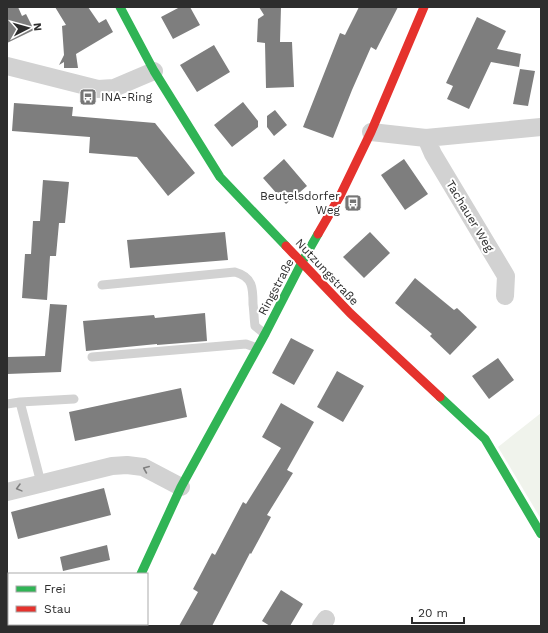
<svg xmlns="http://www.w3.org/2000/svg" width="548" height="633" font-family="'Work Sans',sans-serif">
<rect width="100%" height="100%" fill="#fff"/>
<path fill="#f0f3ec" d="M541,413V519L498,447Z"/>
<path fill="#7e7e7e" d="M7,7H18L22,16L26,14L34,30L7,43Z
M55,7H88L99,23L106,19L113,32L76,54L78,68H64V62L59,65L64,55L62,26L66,25Z
M180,7H190L200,25L173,39L161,17Z
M259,7H281L280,42H292L294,87L266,88L265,43L257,42L258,19L264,15Z
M359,7H398L376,50L371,47L352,90L333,138L303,127L340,33L345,35Z
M477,17L506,31L497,49L521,54L519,67L491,62L469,109L447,99L453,86L446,83Z
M214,45L230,72L197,92L180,65Z
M520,69L535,71L528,106L513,104Z
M243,102L258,121V127L232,147L214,125Z
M14,103L73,107L72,116L155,123L195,173L168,196L137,157L89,153L90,137L12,131Z
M275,110L287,125L274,136L267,127V116Z
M284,159L307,186L286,204L263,178Z
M404,159L428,194L405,210L381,175Z
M43,180L69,182L65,223H59L56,256H50L47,300L22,298L25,254H31L33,221H40Z
M225,232L228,260L130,268L127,240Z
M370,232L390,253L364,278L343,257Z
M415,278L454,310L457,308L477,327L450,355L430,336L432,334L395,303Z
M50,304L67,305L61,372L7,374V357L45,356Z
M205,313L207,341L157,345V344L86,351L83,321L154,315L155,318Z
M291,338L314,350L294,385L272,373Z
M498,358L514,380L489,399L472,376Z
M337,371L364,386L343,422L317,407Z
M181,388L187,417L75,441L69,412Z
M281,403L314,422L287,470L293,473L267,515L271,517L251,554L250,553L212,626H179L198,592L193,589L212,553L215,555L243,502L246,504L281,448L262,437Z
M104,488L111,515L18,539L11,512Z
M107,545L110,560L63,571L60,557Z
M281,590L303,604L290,626H270L262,621Z"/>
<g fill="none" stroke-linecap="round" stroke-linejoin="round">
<path stroke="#d2d2d2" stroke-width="9" d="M102,285L235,272C253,277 253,288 253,304C254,311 254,319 255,326L265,334
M92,357L246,344L257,348
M20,402L41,483
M7,404L20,402L74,399"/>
<path stroke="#d2d2d2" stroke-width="18" d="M7,66L98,89L114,88L154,71
M371,132L426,138L541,127
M426,138L433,154L506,276L505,296
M7,492L112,466L127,465L143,467L181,487
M321,626L326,619"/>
<path stroke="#30b455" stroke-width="9" d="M120,7L154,71L220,177L286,246
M440,397L485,439L541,534
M141,574L181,487L265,334L302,262L318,234
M118,626L119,624"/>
<path stroke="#e5322d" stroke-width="9" d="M318,234L340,196L371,132L424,7
M286,246L350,313L440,397"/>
</g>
<defs><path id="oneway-chevron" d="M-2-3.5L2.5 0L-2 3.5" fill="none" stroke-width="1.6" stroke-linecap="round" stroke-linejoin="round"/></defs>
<g stroke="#808080">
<use href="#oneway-chevron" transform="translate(146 469) rotate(-157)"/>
<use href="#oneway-chevron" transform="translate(19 488) rotate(165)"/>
</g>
<defs>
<g id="bus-square" transform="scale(0.9)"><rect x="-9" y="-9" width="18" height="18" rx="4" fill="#767676" stroke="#fff"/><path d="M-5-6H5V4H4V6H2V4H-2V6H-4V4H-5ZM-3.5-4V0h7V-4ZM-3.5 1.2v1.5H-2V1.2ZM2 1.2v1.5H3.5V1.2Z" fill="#fff"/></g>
</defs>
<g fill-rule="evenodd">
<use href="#bus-square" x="88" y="97"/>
<use href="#bus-square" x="353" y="203"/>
</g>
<g text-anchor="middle" stroke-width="4" stroke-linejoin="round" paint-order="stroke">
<g font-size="12" fill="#2d2d2d" stroke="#fff" text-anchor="start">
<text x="101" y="101">INA-Ring</text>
<text x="340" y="200" text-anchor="end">Beutelsdorfer<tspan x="340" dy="14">Weg</tspan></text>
</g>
<g font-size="12" fill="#2d2d2d" stroke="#fff">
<text transform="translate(470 216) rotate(59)" y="4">Tachauer Weg</text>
<text transform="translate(327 272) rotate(47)" y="4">Nutzungstraße</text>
<text transform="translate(276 287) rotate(-62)" y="4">Ringstraße</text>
</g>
</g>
<rect width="548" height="633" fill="none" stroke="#2d2d2d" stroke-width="16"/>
<rect x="8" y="573" width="140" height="52" fill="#ffffff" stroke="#ababab"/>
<rect x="16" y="586" width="20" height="6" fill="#30b455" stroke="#ababab"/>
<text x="44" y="593" font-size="12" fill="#2d2d2d">Frei</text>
<rect x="16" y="606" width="20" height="6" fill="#e5322d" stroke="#ababab"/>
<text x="44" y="613" font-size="12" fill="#2d2d2d">Stau</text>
<g transform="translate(28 28) rotate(84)" stroke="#ffffff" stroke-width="3" paint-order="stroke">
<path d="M0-3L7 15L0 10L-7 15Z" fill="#2d2d2d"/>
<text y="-6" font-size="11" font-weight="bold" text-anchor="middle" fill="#2d2d2d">N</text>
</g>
<path d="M412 617v6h52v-6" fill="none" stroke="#2d2d2d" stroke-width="2"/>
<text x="418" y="617" font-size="12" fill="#2d2d2d" stroke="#ffffff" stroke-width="3" paint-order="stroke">20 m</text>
</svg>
